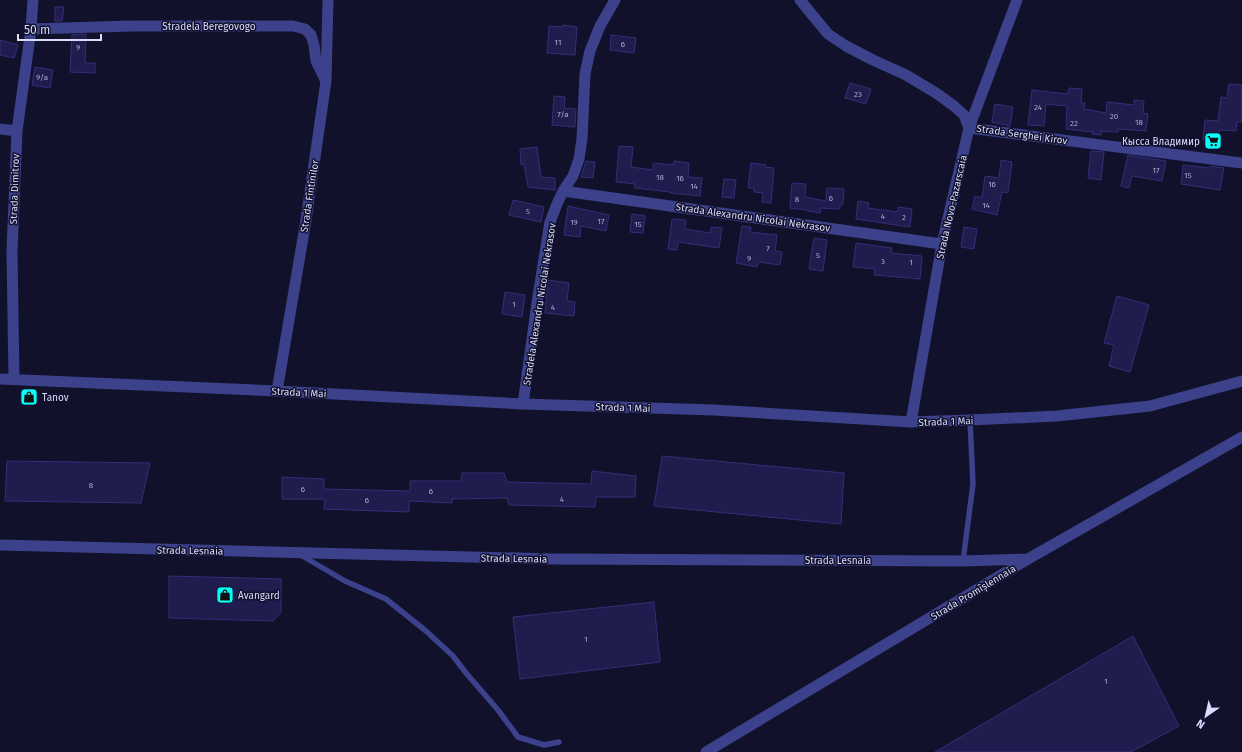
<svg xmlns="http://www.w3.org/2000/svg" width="1242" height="752" font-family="'Fira Sans',sans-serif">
<rect width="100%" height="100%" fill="#12112b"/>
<path fill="#201c4d" stroke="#342e79" d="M55,7H64L62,21H55Z
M563,25L577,27L575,55L547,53L549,26L563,27Z
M86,34L85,63H95V73L70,72L72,35Z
M611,35L636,38L634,53L610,50Z
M0,40L18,45L14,58L0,55Z
M35,67L53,70L50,88L32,85Z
M850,83L871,89L866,104L845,98Z
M1229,84L1242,85V122H1237L1236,131L1219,130L1218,142L1203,140L1205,120L1218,121L1221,97L1227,98Z
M1069,88L1082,89L1081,103H1085L1084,109L1106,113L1107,102L1134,105V100L1144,101L1143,113L1148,114L1146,131L1118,129V132L1101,131V135L1092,134L1093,132L1066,129L1067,106L1046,104L1044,126L1028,125L1032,90L1068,94Z
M554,96L565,97L564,108L576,109L575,127L552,125Z
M995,104L1013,107L1010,126L992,122Z
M619,146L633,147L631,167L653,170V163L673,165L674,161L689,163L688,177L702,178L700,196L670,193V192L635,188V184L616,182Z
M537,147L541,177L555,178V190L528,187L524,164L521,165L520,149Z
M1091,151L1104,152L1101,180L1088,178Z
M1128,155L1166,161L1162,181L1132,176L1129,188L1121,186Z
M1001,160L1012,162L1008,193L1002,192L997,215L972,209L975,196L982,198L985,176L999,178Z
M586,161L595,162L593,178L581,177Z
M751,163L766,165L765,167L774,168L771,203L762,202L763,193L754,192V188H748Z
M1183,165L1209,168L1210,166L1224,168L1220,190L1181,184Z
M724,179L736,180L734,198L722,197Z
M792,183L806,184L805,197L826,201L827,188L844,189L843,204H840V209L821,208L820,213L807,211V210L790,208Z
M513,200L544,207L541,222L509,215Z
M858,201L869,203L868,208L898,212V207L912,209L910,227L856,219Z
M568,206L609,215L606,231L581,226L580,237L564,235Z
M632,214L645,216L643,233L630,232Z
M672,219L686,220L685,229L710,233L711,227L722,228L719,248L678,242L677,250L668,249Z
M742,226L751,227L750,232L777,235L775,251L782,252L780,265L758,262L757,267L736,263Z
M964,227L977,229L974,249L961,247Z
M814,238L827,240L823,271L809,269Z
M856,243L892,248L891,253L922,256L920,279L874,275L875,269L853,267Z
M548,280L569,283L567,301L575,302L574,316L545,313Z
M505,292L525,295L522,317L502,314Z
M1117,296L1149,305L1130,372L1109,366L1114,345L1104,343Z
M662,456L844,473L841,524L654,506Z
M7,461L150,463L141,503L5,501Z
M592,471L636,476L635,497H596L595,507L509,505L507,498L452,499V503L409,501V512L324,509L325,499H282V477L324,479V489L410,491V481H461L462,473H504L507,482L591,484Z
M169,576L281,579V612L273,621L169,618Z
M654,602L660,662L520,679L513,617Z
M1133,636L1179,726L1131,752H935Z"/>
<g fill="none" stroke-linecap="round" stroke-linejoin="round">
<path stroke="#3b418b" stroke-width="5.5" d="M299,554L345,581L386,599L426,631L453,656L466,673L498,710L518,737L544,745L559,742
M963,561L973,484L970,420"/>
<path stroke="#3b418b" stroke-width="11" d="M800,0L828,34L846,46L873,60L906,75L936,93L954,106L964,115L969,128L1242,163
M31,29L131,26H293L305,29L311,35L314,45L316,61L325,79
M0,129L17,131
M563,191L942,244
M0,379L277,391L523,404L714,410L911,422L970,420L1057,416L1150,406L1242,381
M14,379L12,251L17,131L31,29L33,0
M277,391L306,220L326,81L328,0
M523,404L538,296L550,222L557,204L563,191L573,176L579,159L582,139L585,74L590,51L600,26L615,0
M911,422L942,244L969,128L1017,0"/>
<path stroke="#3b418b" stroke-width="11" d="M0,545L553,559L963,561L1028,559
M706,752L1028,559L1242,437"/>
</g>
<defs>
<g id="supermarket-square" transform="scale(0.9)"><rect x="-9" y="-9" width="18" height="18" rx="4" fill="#07fffa" stroke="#12112b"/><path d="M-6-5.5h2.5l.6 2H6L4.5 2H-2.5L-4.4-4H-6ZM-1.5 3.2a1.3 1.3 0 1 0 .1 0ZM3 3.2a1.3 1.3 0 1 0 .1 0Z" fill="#111"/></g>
<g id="shop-square" transform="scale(0.9)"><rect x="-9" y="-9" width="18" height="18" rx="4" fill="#07fffa" stroke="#12112b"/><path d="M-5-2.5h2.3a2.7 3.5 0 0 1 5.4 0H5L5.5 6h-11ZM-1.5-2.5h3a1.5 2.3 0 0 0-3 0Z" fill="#111"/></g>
</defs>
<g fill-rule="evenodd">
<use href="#supermarket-square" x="1213" y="141"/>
<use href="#shop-square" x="29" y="397"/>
<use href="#shop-square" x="225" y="595"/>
</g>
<g text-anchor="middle" stroke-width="3" stroke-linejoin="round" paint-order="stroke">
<g font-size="8" fill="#acabd2">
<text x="558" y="45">11</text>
<text x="623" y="47">6</text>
<text x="78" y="50">9</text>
<text x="42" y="80">9/a</text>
<text x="858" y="97">23</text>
<text x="1038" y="110">24</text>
<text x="563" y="117">7/a</text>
<text x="1114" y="119">20</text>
<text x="1139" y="125">18</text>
<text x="1074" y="126">22</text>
<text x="1156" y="173">17</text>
<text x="1188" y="178">15</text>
<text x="660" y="180">18</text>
<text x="680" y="181">16</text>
<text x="992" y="187">16</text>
<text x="694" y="189">14</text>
<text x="831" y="201">6</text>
<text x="797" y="202">8</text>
<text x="986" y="208">14</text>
<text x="528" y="214">5</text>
<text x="883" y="219">4</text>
<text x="904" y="220">2</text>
<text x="601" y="224">17</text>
<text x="574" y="225">19</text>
<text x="638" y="227">15</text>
<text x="768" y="251">7</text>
<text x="818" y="258">5</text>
<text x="749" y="261">9</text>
<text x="883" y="264">3</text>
<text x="911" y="265">1</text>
<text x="514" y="307">1</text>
<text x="553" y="310">4</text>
<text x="91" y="488">8</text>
<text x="303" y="492">6</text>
<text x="431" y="494">6</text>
<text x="562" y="502">4</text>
<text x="367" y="503">6</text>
<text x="586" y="642">1</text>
<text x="1106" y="684">1</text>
</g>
<g font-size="10" fill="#dbdbff" stroke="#12112b">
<text x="209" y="30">Stradela Beregovogo</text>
<text transform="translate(1022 134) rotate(8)" y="4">Strada Serghei Kirov</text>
<text transform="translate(14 189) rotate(-88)" y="4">Strada Dimitrov</text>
<text transform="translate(309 196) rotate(-81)" y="4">Strada Fîntînilor</text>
<text transform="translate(951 207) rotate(-77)" y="4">Strada Novo-Pazarscaia</text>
<text transform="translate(753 217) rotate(8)" y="4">Strada Alexandru Nicolai Nekrasov</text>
<text transform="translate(539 304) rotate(-81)" y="4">Stradela Alexandru Nicolai Nekrasov</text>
<text transform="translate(299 392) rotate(3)" y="4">Strada 1 Mai</text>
<text transform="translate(623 407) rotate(2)" y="4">Strada 1 Mai</text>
<text transform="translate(946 421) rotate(-2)" y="4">Strada 1 Mai</text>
<text transform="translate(190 550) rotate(1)" y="4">Strada Lesnaia</text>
<text transform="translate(514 558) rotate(1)" y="4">Strada Lesnaia</text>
<text x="838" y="564">Strada Lesnaia</text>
<text transform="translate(973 592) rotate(-31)" y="4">Strada Promîșlennaia</text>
</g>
<g font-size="10" fill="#dbdbff" stroke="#12112b" text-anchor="start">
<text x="1200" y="145" text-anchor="end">Кысса Владимир</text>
<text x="42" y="401">Tanov</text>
<text x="238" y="599">Avangard</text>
</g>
</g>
<g transform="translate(1206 716) rotate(214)" stroke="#12112b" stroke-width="3" paint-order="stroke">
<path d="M0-3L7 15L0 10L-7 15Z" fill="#dbdbff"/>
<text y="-6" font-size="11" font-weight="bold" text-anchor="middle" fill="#dbdbff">N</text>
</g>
<path d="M18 34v6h83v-6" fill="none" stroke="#dbdbff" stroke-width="2"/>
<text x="24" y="34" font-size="12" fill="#dbdbff" stroke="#12112b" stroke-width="3" paint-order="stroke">50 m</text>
</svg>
